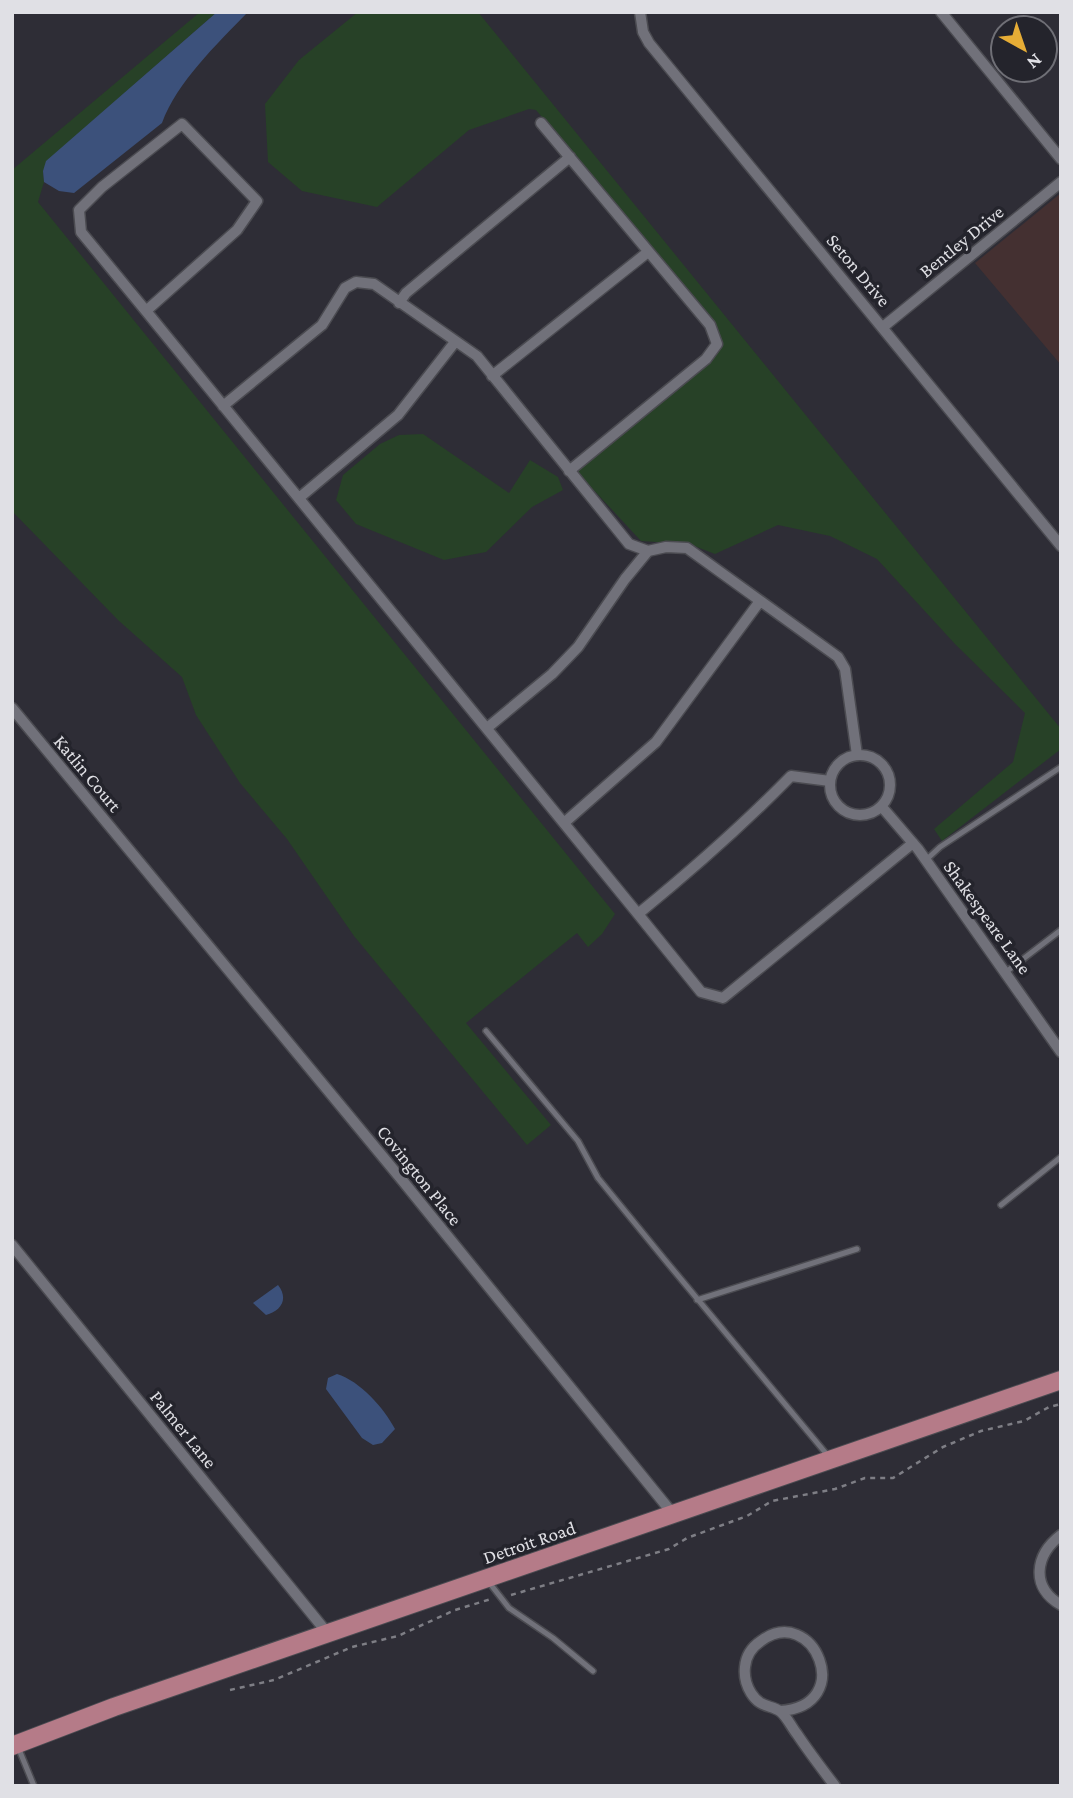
<svg xmlns="http://www.w3.org/2000/svg" width="1073" height="1798" font-family="'Crimson Pro',serif">
<rect width="100%" height="100%" fill="#2e2d36"/>
<path fill="#443031" d="M1061,193V365L975,263Z"/>
<path fill="#274127" d="M200,12H217L47,161L43,171L44,182L38,202L615,914L602,934L588,947L577,933L466,1023L551,1125L527,1145L354,936L287,839L240,783L196,715L182,677L118,620L12,511V170Z
M358,12H478L1061,729V749L942,841L934,829L1013,762L1025,713L955,644L877,559L830,536L778,525L715,554L689,544L641,541L577,472L722,347L716,326L536,110L529,109L469,130L377,207L302,191L268,162L265,104L299,60Z
M423,434L509,493L530,460L558,477L563,490L532,507L486,552L444,560L356,524L336,500L343,475L380,444L399,435Z"/>
<path fill="#3c517b" d="M217,12H248C217,44 177,82 162,123L74,193L59,191L44,182L43,171L46,161Z
M278,1285C289,1299 281,1311 266,1315L253,1303Z
M337,1374C360,1381 384,1408 395,1429L382,1443L373,1445L362,1438L326,1389L328,1378Z"/>
<g fill="none" stroke-linecap="round" stroke-linejoin="round">
<g stroke="#4b4b51" stroke-width="8">
<path id="service" d="M926,860L940,847L1061,767
M1006,972L1061,930
M486,1031L578,1141L598,1178L665,1260L829,1457
M1001,1205L1061,1157
M697,1300L857,1249
M488,1581L509,1608L553,1638L593,1671
M18,1747L34,1786"/>
</g>
<g stroke="#4b4b51" stroke-width="13">
<path id="minor" d="M640,12L643,32L649,43L1061,546
M941,12L1061,159
M541,123L710,325L717,344L706,359L569,471
M399,303L406,293L570,157
M146,311L237,230L257,201L182,124L102,187L79,210L81,232L146,311L638,914L701,992L723,998L913,843
M883,327L1061,182
M492,376L648,252
M223,406L322,325L345,288L356,282L374,284L477,356L629,544L648,551
M299,498L398,415L455,342
M12,708L402,1180L673,1514
M487,728L552,674L578,647L625,579L648,551L666,547L687,548L838,657L845,669L857,755
M830 785a30 30 0 1 1 60 0a30 30 0 1 1-60 0Z
M882,807L918,849L1061,1052
M564,823L656,742L760,601
M638,914C692,870 742,826 791,776L830,781
M12,1245L329,1635
M1061,1535C1035,1555 1030,1587 1061,1605
M780,1711C858,1706 813,1602 761,1641C752,1647 746,1656 745,1667C744,1676 746,1685 751,1693C761,1709 771,1704 781,1712C787,1717 792,1728 797,1734C809,1752 822,1769 835,1786"/>
</g>
<g stroke="#4b4b51" stroke-width="20">
<path id="primary" d="M12,1746L114,1707L1061,1380"/>
</g>
<path stroke="#7e7e85" stroke-width="2.5" stroke-dasharray="5 5" stroke-linecap="butt" d="M511,1595L669,1549L687,1538L747,1516L772,1501L835,1489L865,1478H893L943,1447L981,1431L1024,1421L1049,1407L1061,1404
M230,1690L274,1680L352,1647L398,1636L455,1610L491,1599"/>
<use href="#service" stroke="#71717a" stroke-width="5"/>
<use href="#minor" stroke="#71717a" stroke-width="10"/>
<use href="#primary" stroke="#b57b88" stroke-width="18"/>
</g>
<g text-anchor="middle" stroke-width="7" stroke-linejoin="round" paint-order="stroke">
<g font-size="19" fill="#e0e0e5" stroke="#24242c">
<text transform="translate(961 241) rotate(-39)" y="7">Bentley Drive</text>
<text transform="translate(859 270) rotate(50)" y="7">Seton Drive</text>
<text transform="translate(88 773) rotate(50)" y="7">Katlin Court</text>
<text transform="translate(988 917) rotate(54)" y="7">Shakespeare Lane</text>
<text transform="translate(420 1175) rotate(51)" y="7">Covington Place</text>
<text transform="translate(184 1429) rotate(51)" y="7">Palmer Lane</text>
<text transform="translate(529 1542) rotate(-19)" y="7">Detroit Road</text>
</g>
</g>
<rect width="1073" height="1798" fill="none" stroke="#e0e0e5" stroke-width="28"/>
<g transform="translate(1024 49) rotate(140)"><circle r="33" fill="#24242c" stroke="#6f6f76" stroke-width="2"/>
<path d="M0-5L12 26L0 18L-12 26Z" fill="#e6ad36"/>
<text y="-10" font-size="19" font-weight="bold" text-anchor="middle" fill="#e0e0e5">N</text>
</g>
</svg>
